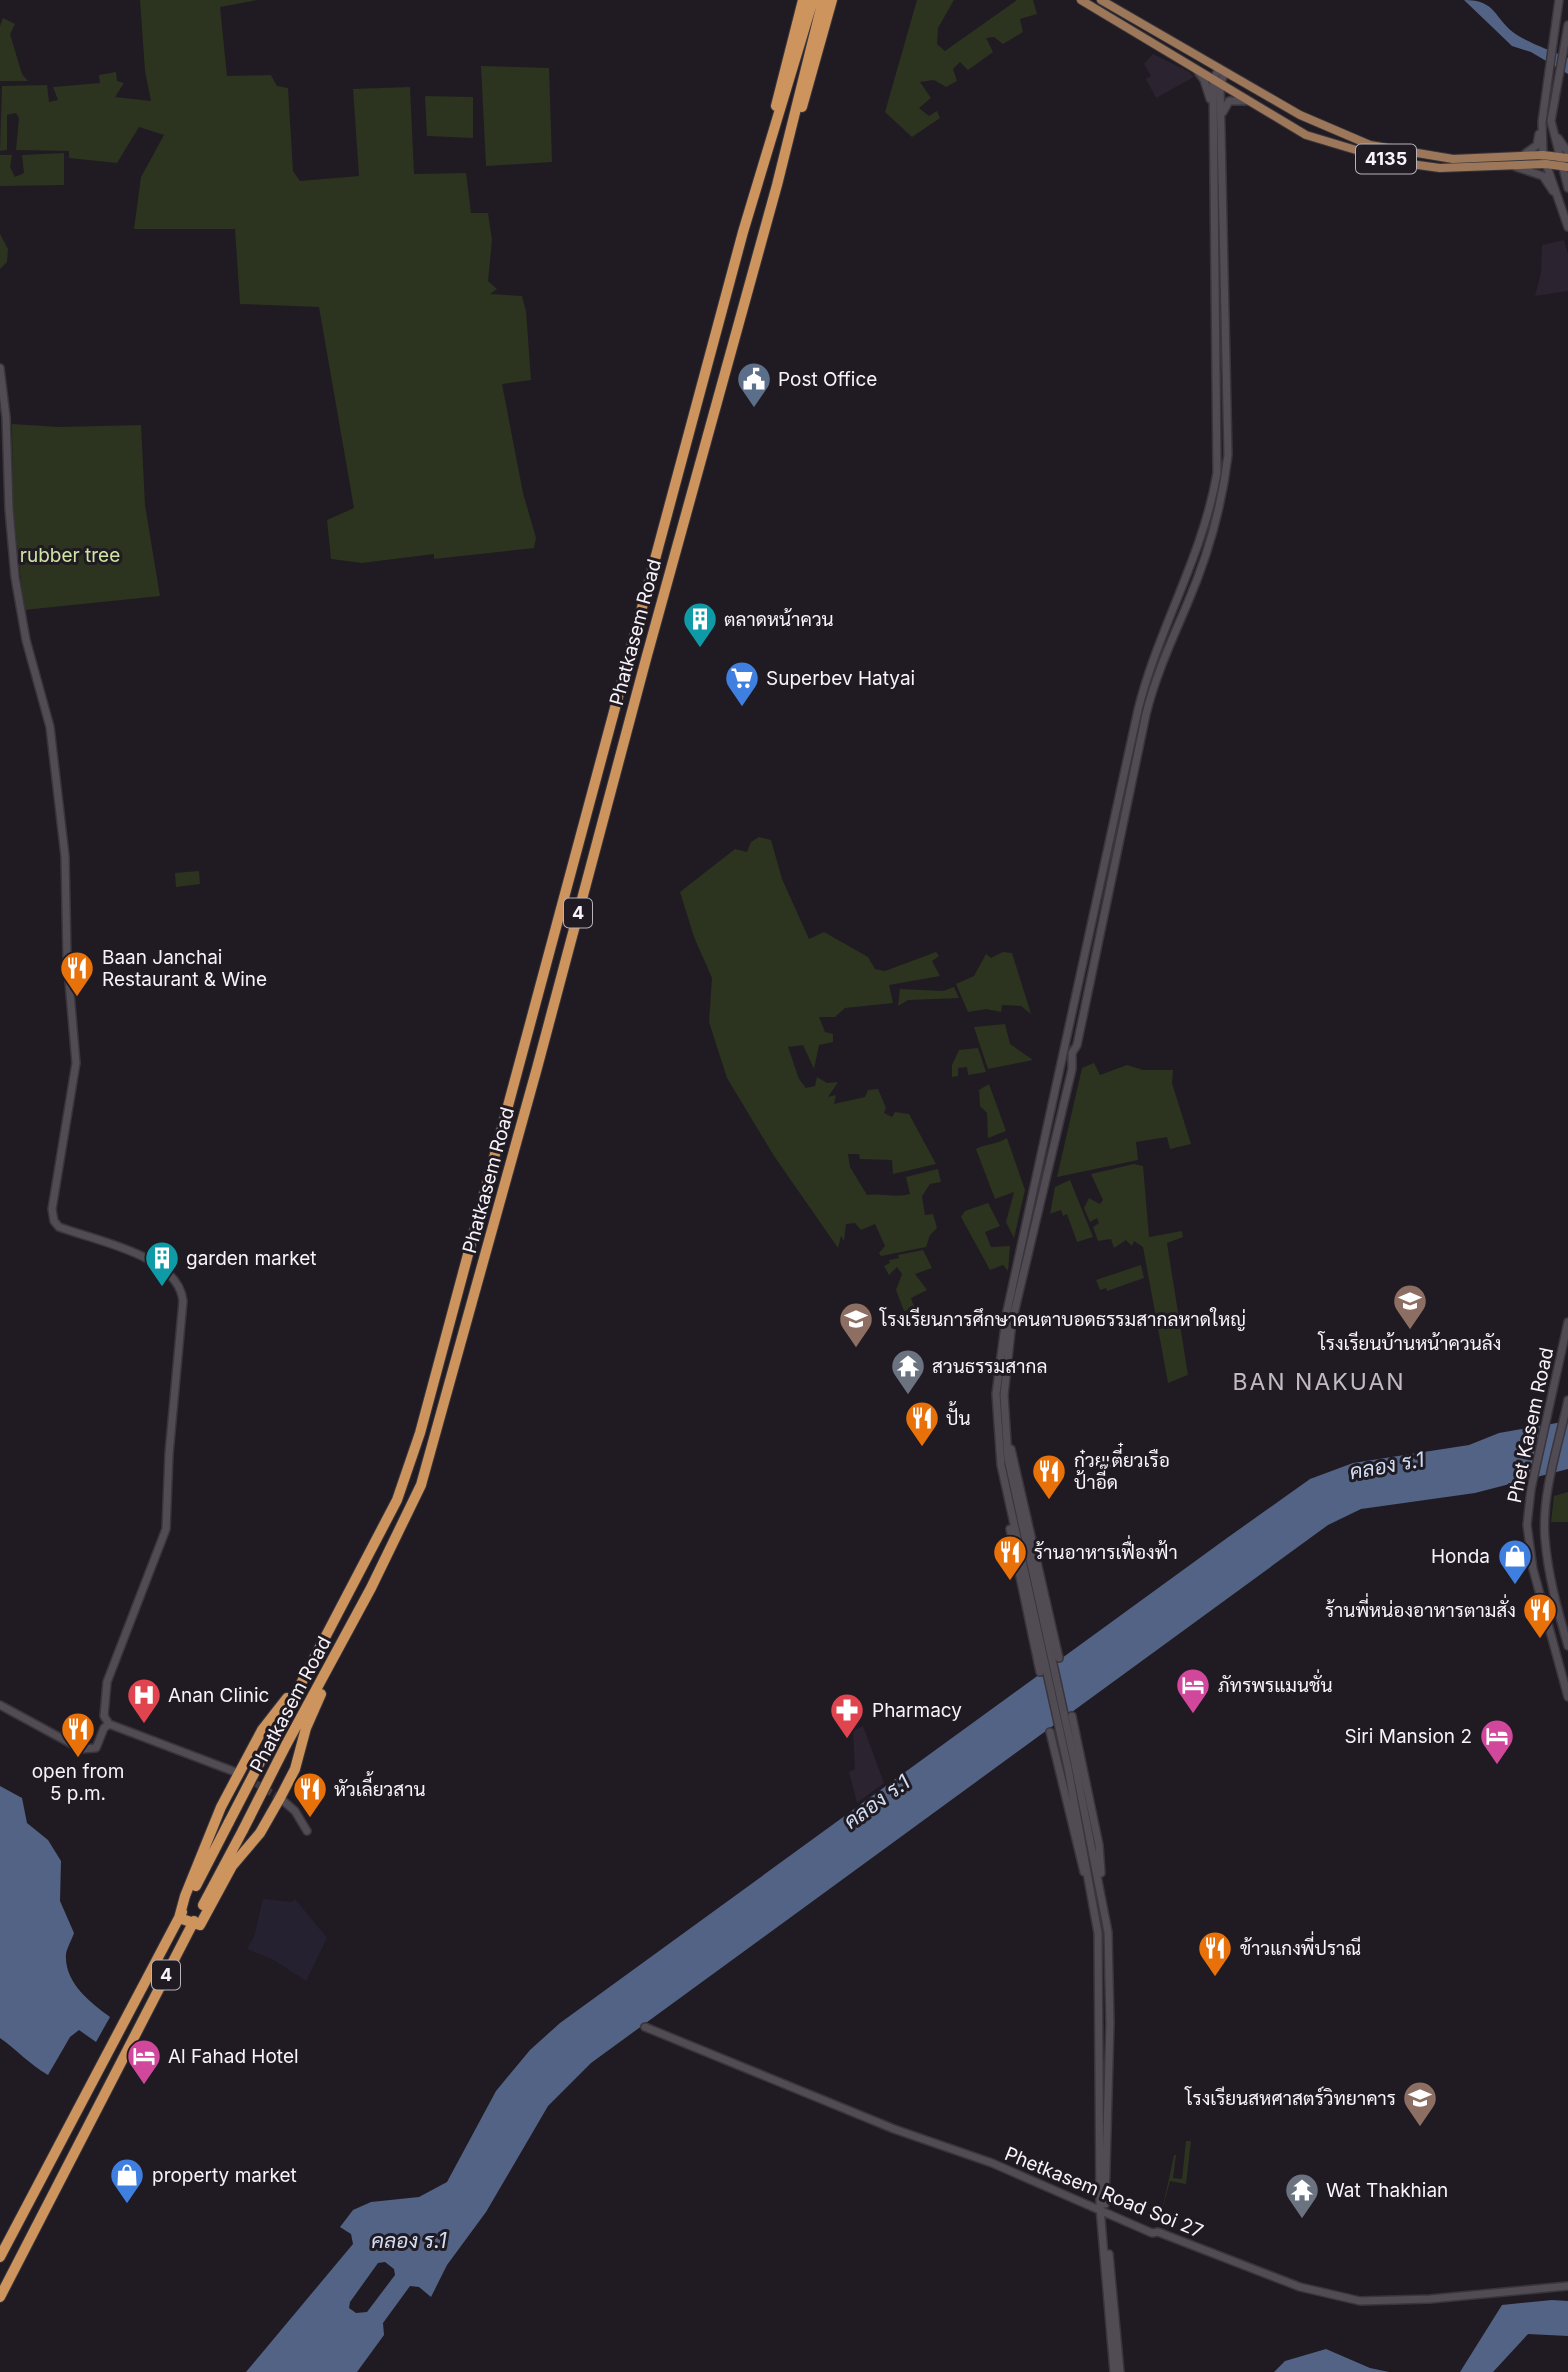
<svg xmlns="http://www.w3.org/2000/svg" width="1568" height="2372" font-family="Inter,Sarabun,sans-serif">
<rect width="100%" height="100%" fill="#201b22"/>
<path fill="#2b232f" d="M1153,54L1189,72L1194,77L1156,98L1146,79L1151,76L1144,64Z
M1564,240L1568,254V291L1535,296L1541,273L1542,245Z
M863,1726L884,1783L857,1803L849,1772L855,1769L853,1731Z"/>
<path fill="#252131" d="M263,1899L292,1902L295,1899L327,1938L306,1981L274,1960L247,1949L254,1937Z"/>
<path fill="#2c331f" d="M140,0H257L220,7L227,76L271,75L277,86L288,88L293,171L300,181L359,176L353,89L410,87L414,174L466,173L471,213H488L492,240L488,281L497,289L490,294L522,296L526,311L531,380L502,384L523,493L536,538L534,548L434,559V554L362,563L331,559L327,520L354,508L319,307L240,304L235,229H134L141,177L164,135L139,127L117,163L69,158V151L16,150L19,118L16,113L7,115V150L0,151L2,86L47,85L49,102L58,100L53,87L100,83L99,75L116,72L117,81L124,83L115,97L151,101L145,71Z
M917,0H954L938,28L937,44L945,51L1017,0H1033L1037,14L1020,19L1023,32L1003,44L994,37L986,38L993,52L968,70L960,62L953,69L957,81L946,87L934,80L920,82L931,98L919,108L929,116L937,111L940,118L912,137L885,112Z
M3,18L15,24L10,34L22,74L28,81H0V26Z
M481,66L549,68L552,162L486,166Z
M425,96L473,97V138L427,136Z
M64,153V185L0,186V155H12L10,167L15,177L24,173L22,155Z
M0,234L8,249L7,262L0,269Z
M12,424L59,427L141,425L145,505L160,596L24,610L13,506Z
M759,837L771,840L782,879L809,939L824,932L868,957L875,969L885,971L936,952L939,956L932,961L940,976L889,985L893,1003L845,1008L835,1017H819L825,1032L833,1034V1042L819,1045L814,1069L803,1045L788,1047L799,1079L806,1088L815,1086L817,1077L827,1083L838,1082L828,1097L836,1095L834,1104L865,1097L868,1090L878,1089L886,1108L884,1113L892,1117L895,1112L909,1114L936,1164L893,1174L892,1160L860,1159L859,1154H848L850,1167L867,1195C883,1193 895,1198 910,1194L906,1177L938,1169L941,1182L930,1184L922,1196L925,1215L933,1214L937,1228L930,1235L926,1247L881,1256L879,1253L885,1246L875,1224L861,1230L855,1223L846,1224L844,1241L841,1236L838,1248L774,1156L727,1078L709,1022L712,978L694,937L680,892L735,849L747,852L751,842Z
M199,871L200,884L176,887L175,873Z
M1003,952L1012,953L1031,1014L1021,1006L1002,1005L1001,1012L986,1009L968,1012L956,984L974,976L986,954L991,958Z
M954,987L959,998L908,1000L898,1006L900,989L943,991Z
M1005,1024L1010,1044L1033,1060L988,1069L974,1027Z
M978,1048L986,1072L968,1075L967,1067L958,1068V1076L952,1077V1065L959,1050Z
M1094,1063L1100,1075L1127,1065L1143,1070H1173L1172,1083L1191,1144L1170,1149L1167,1137L1136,1142L1138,1160L1057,1177L1082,1068Z
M989,1084L1006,1131L988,1138L987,1113L980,1106L979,1090Z
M1007,1138L1025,1190L1014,1238L1006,1222L1014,1192L995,1199L976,1149C984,1144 996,1145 1007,1138Z
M1134,1164L1143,1166L1149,1237L1182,1231L1183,1237L1167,1243L1188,1375L1168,1383L1143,1247L1134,1241L1132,1246L1126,1240L1114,1248L1111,1239L1098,1241L1093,1227L1099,1223L1097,1218L1090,1222L1084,1208L1089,1198L1100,1204L1103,1200L1091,1174Z
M1070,1180L1093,1237L1077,1242L1067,1214L1063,1216L1061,1210L1050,1214L1055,1187Z
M988,1203L1000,1226L985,1232L991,1247L1010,1246L1008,1271L1003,1265L990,1270L961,1217L965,1211Z
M923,1250L932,1268L915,1274L927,1290L911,1298L915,1309L904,1311L896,1290L902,1274L897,1267L889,1275L884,1266L890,1263L889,1260L899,1258L898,1255Z
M1141,1265L1144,1278L1107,1291L1106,1288L1100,1290L1096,1280Z
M1568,1492V1522H1551L1554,1496Z
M1186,2141H1191L1186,2184L1170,2181L1162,2211L1174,2155H1176L1173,2178L1182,2179Z"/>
<path fill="#536385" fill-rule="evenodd" d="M1464,0C1498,0 1493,19 1517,35C1531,44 1552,51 1568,58V74L1531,52L1512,46Z
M1568,1421V1469L1475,1493L1361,1509L1328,1525L591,2063L548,2106L486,2212L447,2265L431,2297L419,2287L410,2286L383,2323L384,2335L357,2372H246L353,2244L351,2234L340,2227L353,2210L371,2202L419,2197L447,2182L496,2091L530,2050L560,2023L1227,1538L1310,1479L1353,1463L1469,1445L1499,1433ZM385,2262L394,2269L395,2275L367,2312L356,2313L349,2308L350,2302L378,2263Z
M0,1786L22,1798L27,1823L48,1840L61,1861L60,1901L74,1933C72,1939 67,1948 66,1954C64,1983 91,2003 110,2017L96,2042L79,2030L70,2037L48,2075C29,2064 17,2050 0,2038Z
M1552,2300L1568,2301V2336L1528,2334L1493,2372H1460L1502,2305Z
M1326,2349L1370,2368L1389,2372H1274L1285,2361Z"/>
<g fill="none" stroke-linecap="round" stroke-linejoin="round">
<path stroke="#403b42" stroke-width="7" stroke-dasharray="7 3.5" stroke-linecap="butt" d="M238,1773L280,1798"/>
<g stroke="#39353b" stroke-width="10">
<path id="secondary" d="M1559,0L1542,122L1543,155L1568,227
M1568,25L1551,121L1568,188
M1198,72L1204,80L1210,99
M1223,112L1229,101H1246
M1558,138L1568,152
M1522,156L1537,145L1539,134
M1516,167L1543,176L1553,191
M0,368L6,417L9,509L15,577L26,640L50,727L65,856L67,958L76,1063L52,1209L54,1221L59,1227C96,1241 178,1255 183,1301L169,1454L166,1529L107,1682L104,1716L109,1724
M1568,1322L1531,1489L1527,1525L1533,1569L1568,1697
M1568,1400C1559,1444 1541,1494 1545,1539C1548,1576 1558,1611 1568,1646
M1011,1449L1059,1658
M1010,1529L1040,1672
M0,1705L81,1749L96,1748L104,1728L109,1724L238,1773
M1072,1716L1099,1845L1101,1873
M1050,1732L1084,1872
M280,1798L295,1811L307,1831
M645,2027L894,2129L992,2163L1152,2233L1158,2232L1300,2287L1360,2301L1430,2299L1568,2286
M1105,2204L1110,2023L1108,1932L1075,1764L1008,1459L1004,1395L1012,1322L1072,1069V1053L1077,1045L1146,714C1156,674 1172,640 1188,602C1208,555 1222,506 1228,455L1220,85L1225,72
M1109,2254L1120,2372
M1114,2372L1100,2208L1098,1933L1068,1768L1001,1465L996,1394L1007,1311L1138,710C1158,629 1203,556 1217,473L1213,81L1219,68"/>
</g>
<g stroke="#39353b" stroke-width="10">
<path id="primary" d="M1081,0L1306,135L1396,162L1440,168L1546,164L1568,167
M1101,0L1300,115L1370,145L1453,159L1543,155L1568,158"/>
</g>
<g stroke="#39353b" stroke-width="12">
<path id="highway" d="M776,106L803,0
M802,107L832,0
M287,1698L262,1730L221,1807L185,1896L179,1918L200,1925L232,1866L260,1833L280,1798L295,1769L306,1728L321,1694
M273,1737L397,1500L420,1433L743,232L813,0
M286,1745L371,1588L421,1485L537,1068L646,659L777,185L823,0
M196,1886L229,1822
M203,1905L243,1830
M0,2257L182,1912
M0,2297L194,1921"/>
</g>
<use href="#secondary" stroke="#514b54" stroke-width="7"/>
<use href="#primary" stroke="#9c7759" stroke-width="8"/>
<use href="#highway" stroke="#ce945d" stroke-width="10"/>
<g stroke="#39353b" stroke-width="12" stroke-linecap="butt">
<path id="highway-bridge" d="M229,1822L273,1737
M243,1830L286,1745"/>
</g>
<use href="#highway-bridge" stroke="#ce945d" stroke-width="10"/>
</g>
<defs>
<g id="civic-pin" transform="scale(1.75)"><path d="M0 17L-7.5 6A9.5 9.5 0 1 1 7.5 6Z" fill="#5c6f8a" stroke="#201b22"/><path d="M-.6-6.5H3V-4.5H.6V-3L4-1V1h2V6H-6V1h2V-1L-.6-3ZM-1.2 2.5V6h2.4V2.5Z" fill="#fff"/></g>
<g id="building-pin" transform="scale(1.75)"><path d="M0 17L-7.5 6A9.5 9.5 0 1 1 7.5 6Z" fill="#0f9aa8" stroke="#201b22"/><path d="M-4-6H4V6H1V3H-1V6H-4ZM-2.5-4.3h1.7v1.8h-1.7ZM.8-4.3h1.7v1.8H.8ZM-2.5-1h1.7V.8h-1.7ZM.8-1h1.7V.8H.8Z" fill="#fff"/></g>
<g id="supermarket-pin" transform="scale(1.75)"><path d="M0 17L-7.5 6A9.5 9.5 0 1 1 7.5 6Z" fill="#3f7fe0" stroke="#201b22"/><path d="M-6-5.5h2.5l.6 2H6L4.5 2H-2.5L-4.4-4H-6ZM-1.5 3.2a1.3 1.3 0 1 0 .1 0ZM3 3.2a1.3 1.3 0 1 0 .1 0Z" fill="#fff"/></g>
<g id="restaurant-pin" transform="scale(1.75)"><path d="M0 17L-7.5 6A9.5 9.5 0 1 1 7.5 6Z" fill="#e8710a" stroke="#201b22"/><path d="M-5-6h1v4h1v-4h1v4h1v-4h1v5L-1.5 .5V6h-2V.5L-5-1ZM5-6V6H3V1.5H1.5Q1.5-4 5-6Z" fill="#fff"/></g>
<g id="school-pin" transform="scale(1.75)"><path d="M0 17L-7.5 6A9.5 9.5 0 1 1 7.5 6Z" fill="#8d6e63" stroke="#201b22"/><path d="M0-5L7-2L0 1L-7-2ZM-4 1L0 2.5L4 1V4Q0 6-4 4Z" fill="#fff"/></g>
<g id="temple-pin" transform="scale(1.75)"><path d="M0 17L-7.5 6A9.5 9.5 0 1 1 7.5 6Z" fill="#6b7280" stroke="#201b22"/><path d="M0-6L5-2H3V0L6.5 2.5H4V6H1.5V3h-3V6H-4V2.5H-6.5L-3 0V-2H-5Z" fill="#fff"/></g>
<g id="shop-pin" transform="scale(1.75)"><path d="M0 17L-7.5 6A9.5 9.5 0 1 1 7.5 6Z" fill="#3f7fe0" stroke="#201b22"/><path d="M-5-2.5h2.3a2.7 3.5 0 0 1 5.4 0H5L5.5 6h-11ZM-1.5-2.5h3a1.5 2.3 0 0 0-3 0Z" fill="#fff"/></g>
<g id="hotel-pin" transform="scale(1.75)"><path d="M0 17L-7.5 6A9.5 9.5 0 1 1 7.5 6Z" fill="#d1479c" stroke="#201b22"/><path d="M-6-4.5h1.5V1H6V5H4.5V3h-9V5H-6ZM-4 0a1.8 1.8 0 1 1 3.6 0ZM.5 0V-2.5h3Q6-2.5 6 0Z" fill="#fff"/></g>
<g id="hospital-pin" transform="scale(1.75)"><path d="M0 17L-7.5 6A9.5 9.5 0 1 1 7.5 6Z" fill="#e0444e" stroke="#201b22"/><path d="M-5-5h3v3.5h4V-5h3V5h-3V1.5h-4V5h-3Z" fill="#fff"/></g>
<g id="pharmacy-pin" transform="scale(1.75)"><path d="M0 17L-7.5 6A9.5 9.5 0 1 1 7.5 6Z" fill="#e0444e" stroke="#201b22"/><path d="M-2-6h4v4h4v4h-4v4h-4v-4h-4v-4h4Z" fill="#fff"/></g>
</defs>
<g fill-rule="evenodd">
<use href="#civic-pin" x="754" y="379"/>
<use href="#building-pin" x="700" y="619"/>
<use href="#supermarket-pin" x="742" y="678"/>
<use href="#restaurant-pin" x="77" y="968"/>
<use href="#building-pin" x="162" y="1258"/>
<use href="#school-pin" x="1410" y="1301"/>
<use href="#school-pin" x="856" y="1319"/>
<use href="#temple-pin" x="908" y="1366"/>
<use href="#restaurant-pin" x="922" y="1418"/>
<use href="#restaurant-pin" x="1049" y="1471"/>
<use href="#restaurant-pin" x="1010" y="1552"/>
<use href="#shop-pin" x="1515" y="1556"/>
<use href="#restaurant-pin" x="1540" y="1610"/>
<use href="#hotel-pin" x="1193" y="1685"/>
<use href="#hospital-pin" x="144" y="1695"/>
<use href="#pharmacy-pin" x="847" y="1710"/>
<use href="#restaurant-pin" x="78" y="1729"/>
<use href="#hotel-pin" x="1497" y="1736"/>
<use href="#restaurant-pin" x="310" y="1789"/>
<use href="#restaurant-pin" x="1215" y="1948"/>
<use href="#hotel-pin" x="144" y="2056"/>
<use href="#school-pin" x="1420" y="2098"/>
<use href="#shop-pin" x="127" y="2175"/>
<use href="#temple-pin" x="1302" y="2190"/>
</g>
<g text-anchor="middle" stroke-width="6" stroke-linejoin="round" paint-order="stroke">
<g fill="#201b22" stroke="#b6b2b8" stroke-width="2">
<rect x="1356" y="144.5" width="60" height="29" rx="5"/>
<rect x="564" y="898.5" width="28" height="29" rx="5"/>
<rect x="152" y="1960.5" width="28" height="29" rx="5"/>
</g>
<g font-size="18" font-weight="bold" fill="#f7f3f9">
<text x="1386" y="165">4135</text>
<text x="578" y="919">4</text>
<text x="166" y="1981">4</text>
</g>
<g font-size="19" fill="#f7f3f9" stroke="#201b22" text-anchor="start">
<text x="778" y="386">Post Office</text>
<text x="724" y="626">ตลาดหน้าควน</text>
<text x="766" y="685">Superbev Hatyai</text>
<text x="102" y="964">Baan Janchai<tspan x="102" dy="22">Restaurant &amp; Wine</tspan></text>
<text x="186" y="1265">garden market</text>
<text x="880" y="1326">โรงเรียนการศึกษาคนตาบอดธรรมสากลหาดใหญ่</text>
<text x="1410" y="1350" text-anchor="middle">โรงเรียนบ้านหน้าควนลัง</text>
<text x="932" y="1373">สวนธรรมสากล</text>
<text x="946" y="1425">ปั้น</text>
<text x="1074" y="1467">ก๋วยเตี๋ยวเรือ<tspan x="1074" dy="22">ป้าอี๊ด</tspan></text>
<text x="1034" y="1559">ร้านอาหารเฟื่องฟ้า</text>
<text x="1490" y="1563" text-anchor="end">Honda</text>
<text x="1516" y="1617" text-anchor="end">ร้านพี่หน่องอาหารตามสั่ง</text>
<text x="1218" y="1692">ภัทรพรแมนชั่น</text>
<text x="168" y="1702">Anan Clinic</text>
<text x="872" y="1717">Pharmacy</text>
<text x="1472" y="1743" text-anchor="end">Siri Mansion 2</text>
<text x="78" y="1778" text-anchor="middle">open from<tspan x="78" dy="22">5 p.m.</tspan></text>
<text x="334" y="1796">หัวเลี้ยวสาน</text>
<text x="1240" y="1955">ข้าวแกงพี่ปราณี</text>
<text x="168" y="2063">Al Fahad Hotel</text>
<text x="1396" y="2105" text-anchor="end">โรงเรียนสหศาสตร์วิทยาคาร</text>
<text x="152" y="2182">property market</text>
<text x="1326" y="2197">Wat Thakhian</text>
</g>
<g font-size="19" fill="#cee4a3" stroke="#201b22">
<text x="70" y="562">rubber tree</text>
</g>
<g font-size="19" fill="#f7f3f9" stroke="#201b22">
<text transform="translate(635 632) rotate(-75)" y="7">Phatkasem Road</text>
<text transform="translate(488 1180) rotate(-75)" y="7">Phatkasem Road</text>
<text transform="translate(1530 1425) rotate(-78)" y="7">Phet Kasem Road</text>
<text transform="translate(290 1704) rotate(-62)" y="7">Phatkasem Road</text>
<text transform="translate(1104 2192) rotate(22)" y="7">Phetkasem Road Soi 27</text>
</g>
<g font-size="21" font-style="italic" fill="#d2def6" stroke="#201b22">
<text transform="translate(1387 1466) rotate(-10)" y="7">คลอง ร.1</text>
<text transform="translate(877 1802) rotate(-36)" y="7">คลอง ร.1</text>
<text x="409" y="2248">คลอง ร.1</text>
</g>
<g font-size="23" letter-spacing="2" fill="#c2bbc5" stroke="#201b22">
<text x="1319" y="1390">BAN NAKUAN</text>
</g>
</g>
</svg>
